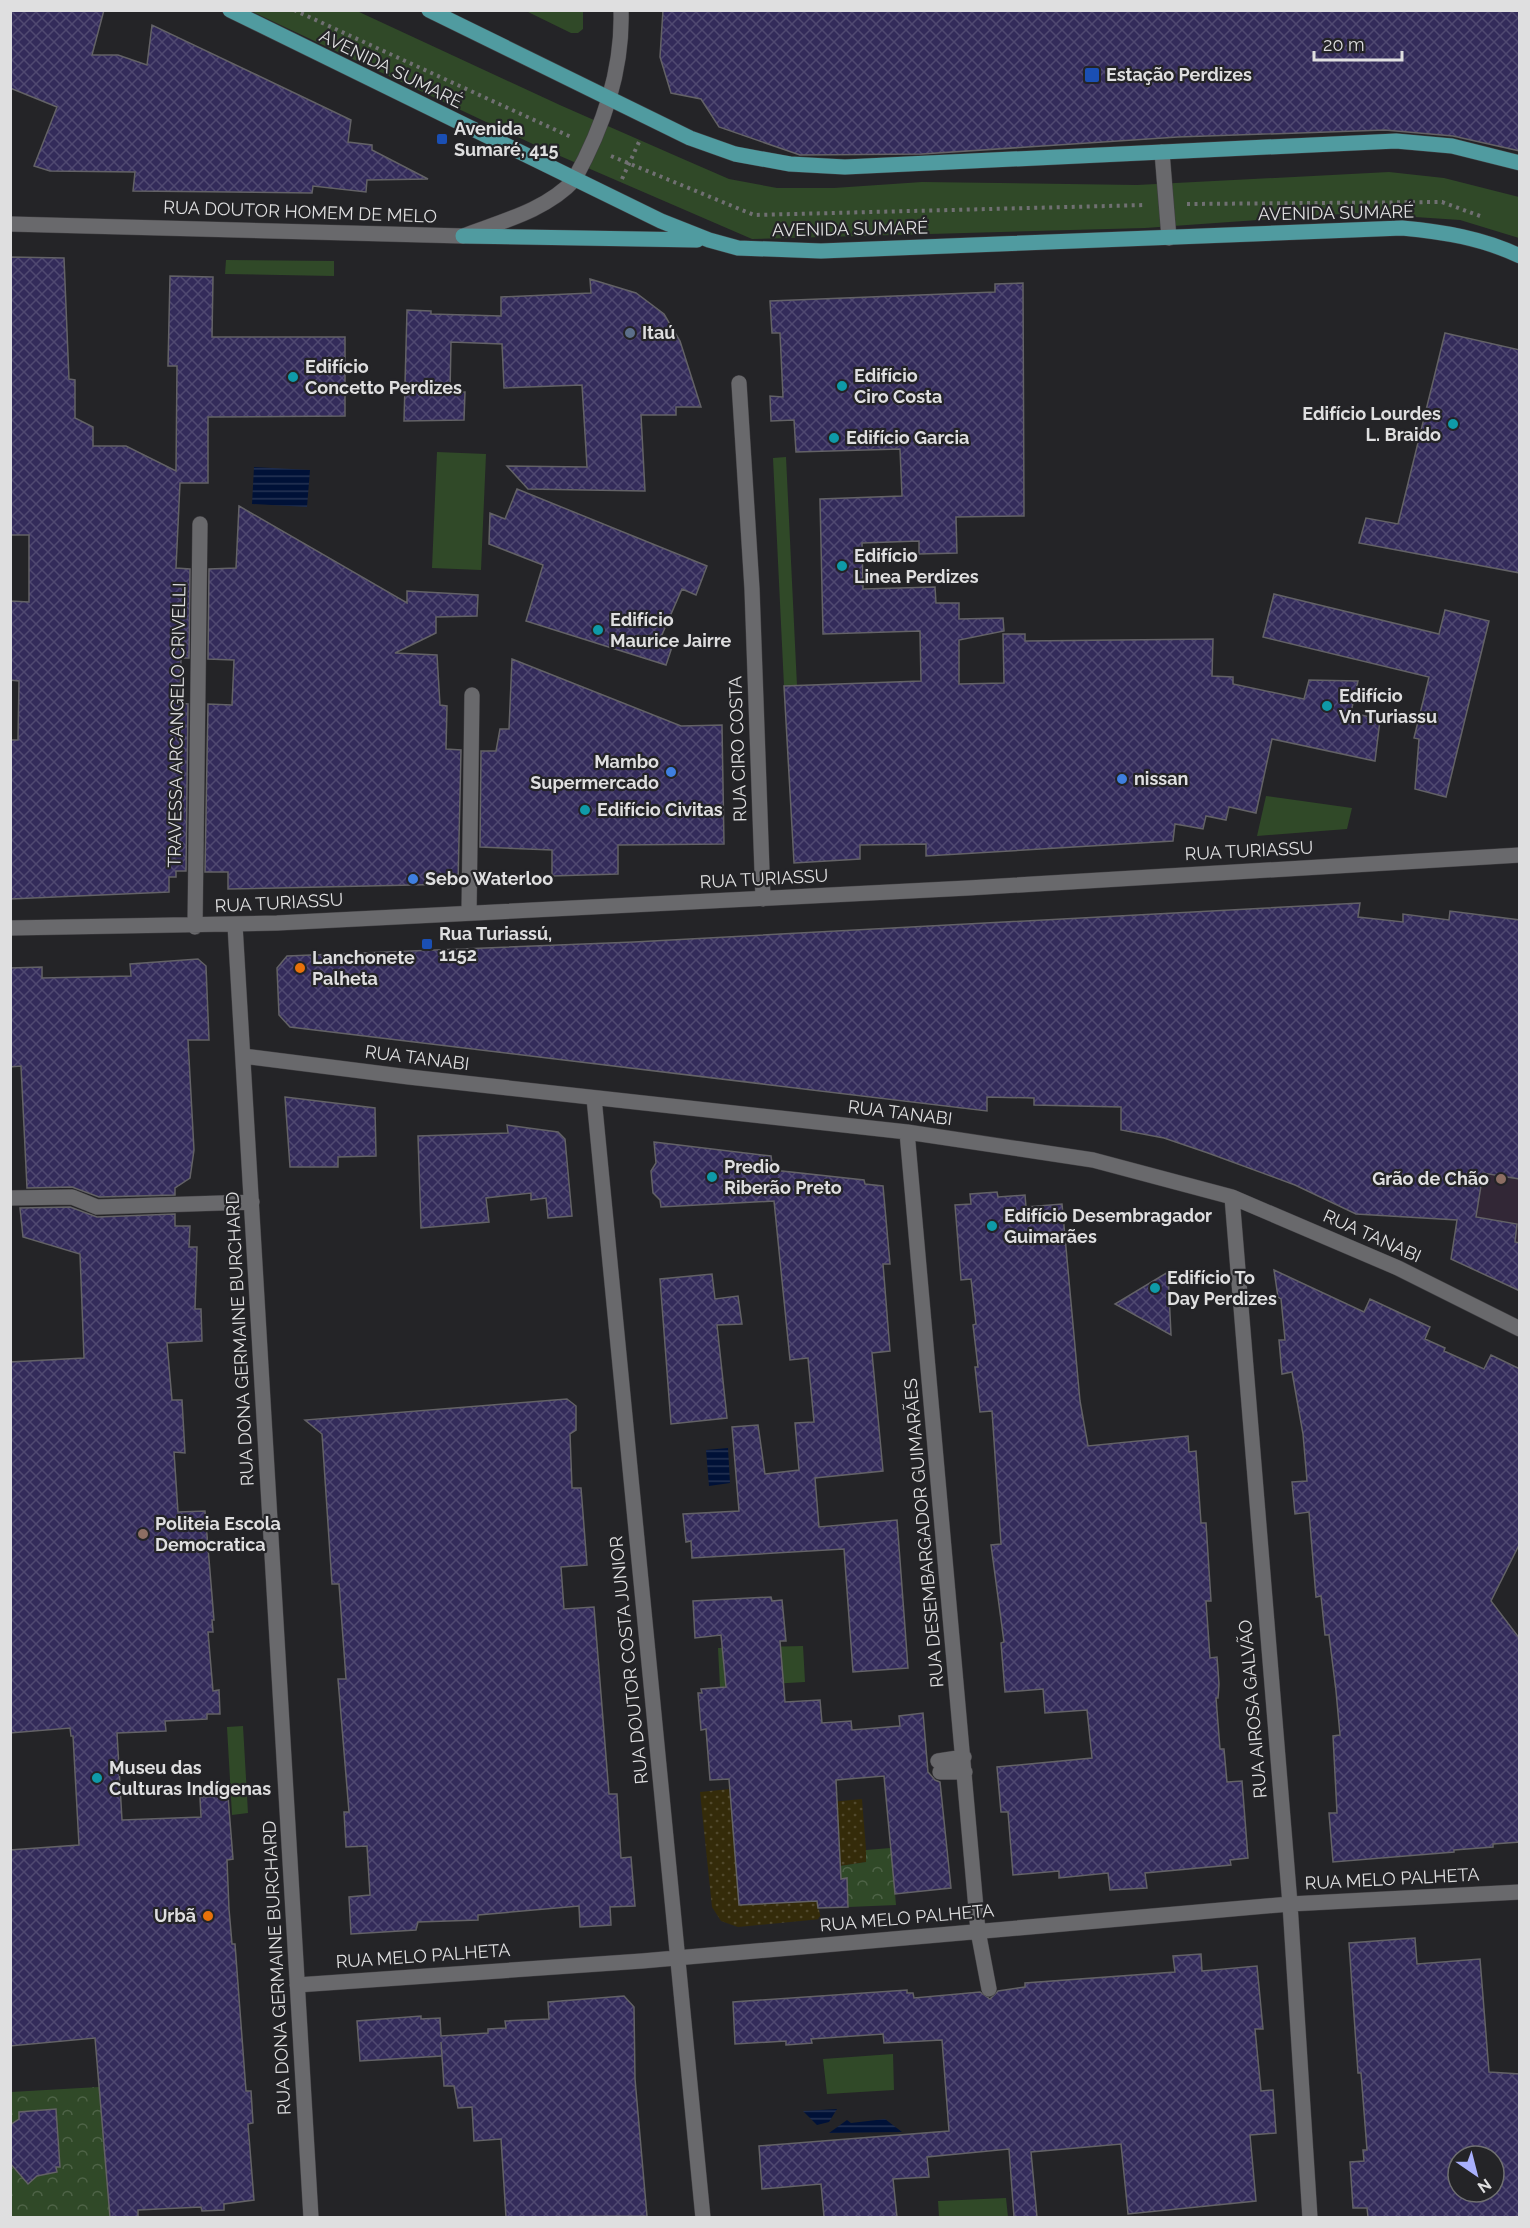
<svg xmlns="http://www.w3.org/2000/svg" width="1530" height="2228" font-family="Raleway,sans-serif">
<defs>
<pattern id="sand-dots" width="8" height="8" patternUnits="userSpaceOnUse" patternTransform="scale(1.5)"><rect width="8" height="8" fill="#342b0a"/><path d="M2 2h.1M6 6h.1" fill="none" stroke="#51492d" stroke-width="1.8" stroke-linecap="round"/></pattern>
<pattern id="park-crowns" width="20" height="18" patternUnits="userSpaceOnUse" patternTransform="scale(1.5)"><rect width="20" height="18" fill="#304928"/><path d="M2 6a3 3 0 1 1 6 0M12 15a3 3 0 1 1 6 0" fill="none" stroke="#4e6347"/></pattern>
<pattern id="water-rules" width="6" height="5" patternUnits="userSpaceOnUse" patternTransform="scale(1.5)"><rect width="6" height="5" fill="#001137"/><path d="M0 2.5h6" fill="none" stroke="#253354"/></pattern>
<pattern id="building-cross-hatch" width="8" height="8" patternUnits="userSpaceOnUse" patternTransform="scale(1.5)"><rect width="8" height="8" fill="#332b5a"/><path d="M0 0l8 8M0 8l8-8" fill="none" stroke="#504971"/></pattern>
</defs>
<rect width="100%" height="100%" fill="#242427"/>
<path fill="#322736" d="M1497,1086L1519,1090V1291L1468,1267Z"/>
<path fill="#304928" d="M251,11H357L562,106L683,159L729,179L777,188H834L922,182L1137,185L1389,172L1444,178L1519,197V238L1460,220L1355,213L1145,228L752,239L537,146Z
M526,11H583V29L578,33H571Z
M226,260L334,261V276L225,274Z
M437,452L486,454L481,570L432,568Z
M786,457L797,686H784L773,458Z
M1266,796L1352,808L1347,829L1257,836Z
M803,1646L805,1682L720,1687L718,1648Z
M243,1726L248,1813L232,1815L227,1727Z
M893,2054L894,2090L827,2094L823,2059Z
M1006,2198L1008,2217H939L938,2201Z"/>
<path fill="url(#sand-dots)" d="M730,1789L739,1905L817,1901L821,1919L738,1927L721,1921L712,1907L700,1792Z
M862,1799L867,1862L840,1866L831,1802Z"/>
<path fill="url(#park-crowns)" d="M891,1848L896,1905L848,1907L847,1878L841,1879L840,1866L866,1862V1850Z
M99,2087L110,2217L11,2218V2092Z"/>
<path fill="url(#water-rules)" d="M254,467L310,470L307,507L252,504Z
M728,1448L730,1483L709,1486L706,1450Z
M837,2109L829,2122L817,2125L803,2111Z
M885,2119L902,2132L829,2133L847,2120L851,2123Z"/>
<path fill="url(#building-cross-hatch)" stroke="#636266" stroke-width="1.5" fill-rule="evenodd" d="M10,10H104L92,55H118L147,65L152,25L351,120L348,142L372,145V150L428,179L367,180L366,192L313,186L312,193L133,191L135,172L50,171L34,166L57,107L10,88Z
M663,10H1520V151L1453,136L1385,130L1178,137L922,154L800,155L719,127L701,99L671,93L660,57Z
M10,257L64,258L69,379L75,380V418L93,427V446H126L176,471L177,366H168L170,276L213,277L212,337H345V416L208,417V483H180L176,568L190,569L189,658H181L180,703L188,704L186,871H176V877H169V892L10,899V740H18L19,681L10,680V601L29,602V535H10Z
M590,279L636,293L664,314L680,341L701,407H676V415H641L645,491L528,489L507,466L587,467L582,385L504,388L502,344L451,342L450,392H465L464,420L404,421L407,310L431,311V314L501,316V297L591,293Z
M1023,283L1024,516L956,517L957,553L919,554V541L862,543L863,589L935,587L936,603H959V619L1003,618L1004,631L959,640V684L1004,683L1003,634H1025V641L1213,639L1212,676L1233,677V684L1304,699L1309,680L1358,681L1351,712L1380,720L1375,761L1272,739L1256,813L1229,807L1226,820L1206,816L1203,829L1175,824L1173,841L926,856V844L860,845V859L794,863L784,686L921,681L920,631L823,634L820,499L902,496L900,449L796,452L794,420L771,421L770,396L783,397L780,333H772L770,301L995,292V284Z
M1445,333L1520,350V573L1359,543L1366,518L1398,524Z
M517,489L707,566L696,595L682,589L661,637L672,647L666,665L526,621L543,565L489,544L490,513L505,519Z
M239,506L407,603V591L478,595L477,616L436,617V633L395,653L437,655L440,705L447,706L446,749L461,750L458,884L228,889V872H205L208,704L232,705L234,660L208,659L209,569L236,568Z
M1274,594L1439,634L1445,610L1489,621L1446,797L1415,789L1419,739L1414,738L1429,677L1263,637Z
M512,659L681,726L722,725L724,844L618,845V874L552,876V850L480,847L481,751H496L500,729H509Z
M1360,903L1358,917L1403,922V914L1449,920L1450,911L1520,920V1179L1483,1173L1476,1217L1517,1224L1515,1242L1520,1243V1291L1451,1259L1457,1220L1356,1214L1295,1185L1208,1153L1164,1138L1121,1130V1107L1034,1105V1098L987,1097V1111L290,1027L279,1015L277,968L287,956L634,942Z
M198,959L206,966L209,1040H188L194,1150L190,1178L175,1188V1195L99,1197L72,1187L27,1188L21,1066L10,1067V968L42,967V978L131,976L130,964Z
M285,1097L375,1108L376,1156L338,1157V1167H290Z
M507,1125L558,1132L565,1139L572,1216L548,1218L546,1198L531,1200V1193L486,1198L489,1222L421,1228L418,1136L508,1133Z
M654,1142L771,1156L773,1170L864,1180L865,1184L883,1186L890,1264H883L890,1351L872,1353L883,1471L815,1478L819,1527L897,1520L908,1668L853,1672L844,1549L692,1558L691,1541L686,1542L683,1514L739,1511L732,1427L758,1425L765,1474L799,1470L795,1423L814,1422L808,1358L790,1360L774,1201L661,1207L660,1200L653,1193L651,1171L656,1163Z
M997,1192L998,1197L1025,1195L1026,1207L1062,1204L1080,1401L1088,1446L1188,1436L1189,1452L1196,1451L1201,1523H1206L1211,1601H1206L1210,1658L1217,1657L1219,1684L1218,1698H1216L1220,1749H1224L1227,1782L1242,1781L1248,1858L1230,1860L1231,1865L1145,1873L1147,1888L1110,1890L1108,1873L1059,1878V1871L1013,1875L1008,1812H1001L997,1767L1092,1758L1087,1710L1045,1713L1043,1689L1005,1692L1001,1643L1004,1642L991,1545L1001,1544L992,1411L980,1412L975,1367H978L973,1325L976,1324L971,1279L961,1280L955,1205L971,1204L970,1194Z
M70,1207L97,1217L175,1214V1226H190L189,1247H197L195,1309H201L202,1341L167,1343L172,1400H182L185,1453L174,1452L178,1512L205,1511L214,1620H212L213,1632H208L213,1691L219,1690L220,1714H207V1719L165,1721L166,1731L117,1733L122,1820L201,1817L200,1797L228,1796L233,1859L227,1860L229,1909L232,1944H235L246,2091H251L253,2123L248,2124L254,2200L224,2204V2210L202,2211L201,2207L138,2210V2217H110L95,2038L10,2046V1850L79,1845L73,1736H71L70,1728L10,1733V1362L84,1358L80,1254L23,1237L20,1208Z
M1274,1270L1364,1312L1370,1299L1430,1327L1425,1339L1445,1348L1444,1351L1484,1369L1491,1355L1520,1369V1543L1491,1601L1520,1639V1842L1493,1844V1847L1454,1850V1852L1333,1862L1329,1813H1337L1333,1736L1340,1735L1336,1691L1329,1635H1325L1321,1596L1316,1597L1309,1512L1295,1514L1292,1482L1307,1481L1303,1434L1292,1372L1282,1374L1279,1340H1285L1281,1299L1278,1297Z
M1168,1272L1171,1335L1115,1304Z
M712,1274L715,1299L738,1296L742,1324L717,1325L727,1418L671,1424L660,1279Z
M567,1399L576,1406V1430L570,1434L572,1488H581L587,1565L561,1567L564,1609L594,1607L609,1794H617L621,1858L631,1857L635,1906L610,1907L611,1925L580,1927L579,1906L478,1915V1920L418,1922L416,1930L351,1934L349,1897L370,1895L367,1846L346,1847L344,1812H349L338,1679H346L339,1584H332L322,1434L305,1420Z
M771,1597L772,1601L782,1600L786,1641H780L785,1702L820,1700L822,1723L851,1721L852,1730L900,1726L899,1716L923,1713L928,1772L935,1780L940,1782L951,1888L895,1894L884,1776L836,1780L841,1879L847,1878L848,1907L818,1908L817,1901L739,1905L729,1779L710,1780L706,1729L701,1730L698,1693H702L701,1689L726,1687L721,1635L695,1638L693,1601Z
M1415,1938L1417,1964L1480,1959L1489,2072L1520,2074V2217H1368L1367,2208H1353L1350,2162L1364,2161L1363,2150H1367L1361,2073H1358L1349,1943ZM1458,2156H1494V2192H1458Z
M1201,1954L1202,1971L1257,1966L1263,2029H1255L1261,2091L1273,2090L1276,2133L1250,2135L1256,2201L1128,2214L1121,2144L1031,2152L1037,2217H1014L1009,2149L927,2157L929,2177L893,2179L897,2217H824L821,2184L762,2189L759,2146L949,2131L942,2040L884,2043L883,2034L811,2039L812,2043L786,2045V2041L735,2044L733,2002L907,1990V1993H913L914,1998L980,1992L990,1999L998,1991L1025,1987V1983L1175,1972L1173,1956Z
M624,1996L634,2007L635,2079L647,2216L506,2217L501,2139L474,2141L472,2107L458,2108L454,2086H444L441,2042L442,2056L360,2061L357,2021L421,2016V2019L440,2018L441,2036L488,2033V2029L506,2028L505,2021L549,2019L548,2002Z
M56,2109L60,2167H56L57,2172L37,2176L28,2184L10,2163V2125L19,2119V2112Z"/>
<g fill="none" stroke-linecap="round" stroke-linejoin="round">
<g stroke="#403f42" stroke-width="16">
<path id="minor" d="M1162,152L1169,238
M10,224L463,236C500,222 547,210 574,180C603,128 623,70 621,10
M739,383L752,589L763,899
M469,913L472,695
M235,925L311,2218
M195,927L200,524
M10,928L277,923L968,888L1520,855
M243,1056L409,1077L907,1132L1093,1160L1232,1197L1398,1268L1520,1329
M594,1098L703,2218
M907,1132L978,1931L989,1989
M1232,1197L1290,1904L1310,2218
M10,1198L72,1197L97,1207L252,1202
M938,1761L964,1757
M940,1772H965
M297,1985L642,1961L1290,1904L1520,1892"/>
</g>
<g stroke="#403f42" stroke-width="16">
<path id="major" d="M230,10L661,221L709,240L738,248L821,251L1402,228C1444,232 1482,238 1520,256
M429,10L690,138L735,154L790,164L845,167L1396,141L1452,146L1520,163
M463,236L697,240"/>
</g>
<path stroke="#707072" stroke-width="4" stroke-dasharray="3 4.5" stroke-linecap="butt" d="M294,10L571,137
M611,156L754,215L1146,205
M622,179L639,142
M1187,204L1442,202L1480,216"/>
<use href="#minor" stroke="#69696c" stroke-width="15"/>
<use href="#major" stroke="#509ba0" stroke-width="15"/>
</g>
<g fill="#1a4fb4" stroke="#242427" stroke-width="2">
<rect x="1084" y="67" width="16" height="16" rx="3"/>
<rect x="436" y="133" width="12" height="12" rx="3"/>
<rect x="421" y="938" width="12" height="12" rx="3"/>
</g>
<circle fill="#5c6f8a" stroke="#242427" stroke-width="2" cx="630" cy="333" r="6"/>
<g fill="#0f9aa8" stroke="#242427" stroke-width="2">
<circle cx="293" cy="377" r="6"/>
<circle cx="842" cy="386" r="6"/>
<circle cx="1453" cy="424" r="6"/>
<circle cx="834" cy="438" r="6"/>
<circle cx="842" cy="566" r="6"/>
<circle cx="598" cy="630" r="6"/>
<circle cx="1327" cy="706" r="6"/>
<circle cx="585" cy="810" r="6"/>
<circle cx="712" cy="1177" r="6"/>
<circle cx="992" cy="1226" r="6"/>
<circle cx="1155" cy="1288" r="6"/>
<circle cx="97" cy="1778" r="6"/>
</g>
<g fill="#3f7fe0" stroke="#242427" stroke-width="2">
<circle cx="671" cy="772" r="6"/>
<circle cx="1122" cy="779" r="6"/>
<circle cx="413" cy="879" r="6"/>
</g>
<g fill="#e8710a" stroke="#242427" stroke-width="2">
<circle cx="300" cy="968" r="6"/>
<circle cx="208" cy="1916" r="6"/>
</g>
<g fill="#8d6e63" stroke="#242427" stroke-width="2">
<circle cx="1501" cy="1179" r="6"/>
<circle cx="143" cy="1534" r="6"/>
</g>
<g text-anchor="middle" stroke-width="4.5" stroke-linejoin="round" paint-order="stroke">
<g font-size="18" fill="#dfdfe0" stroke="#242427">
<text transform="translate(391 69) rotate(26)" y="6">AVENIDA SUMARÉ</text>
<text transform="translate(300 212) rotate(2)" y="6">RUA DOUTOR HOMEM DE MELO</text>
<text transform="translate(1336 213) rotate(-1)" y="6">AVENIDA SUMARÉ</text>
<text transform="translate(850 229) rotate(-1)" y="6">AVENIDA SUMARÉ</text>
<text transform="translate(177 725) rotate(-89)" y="6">TRAVESSA ARCANGELO CRIVELLI</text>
<text transform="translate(738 749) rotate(-92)" y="6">RUA CIRO COSTA</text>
<text transform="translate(1249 851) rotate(-3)" y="6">RUA TURIASSU</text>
<text transform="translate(764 879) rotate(-3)" y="6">RUA TURIASSU</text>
<text transform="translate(279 903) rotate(-3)" y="6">RUA TURIASSU</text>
<text transform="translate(417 1058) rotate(7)" y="6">RUA TANABI</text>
<text transform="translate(900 1113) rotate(7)" y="6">RUA TANABI</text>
<text transform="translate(1372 1236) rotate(24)" y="6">RUA TANABI</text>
<text transform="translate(240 1339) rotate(-93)" y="6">RUA DONA GERMAINE BURCHARD</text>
<text transform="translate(924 1533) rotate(-95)" y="6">RUA DESEMBARGADOR GUIMARÃES</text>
<text transform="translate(629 1660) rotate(-96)" y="6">RUA DOUTOR COSTA JUNIOR</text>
<text transform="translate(1253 1709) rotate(-95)" y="6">RUA AIROSA GALVÃO</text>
<text transform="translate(1392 1879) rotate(-3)" y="6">RUA MELO PALHETA</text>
<text transform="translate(907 1918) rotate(-5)" y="6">RUA MELO PALHETA</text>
<text transform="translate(423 1956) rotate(-4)" y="6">RUA MELO PALHETA</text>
<text transform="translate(277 1968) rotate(-93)" y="6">RUA DONA GERMAINE BURCHARD</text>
</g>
<g font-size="18" font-weight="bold" fill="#dfdfe0" stroke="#242427" text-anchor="start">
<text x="1106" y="81">Estação Perdizes</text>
<text x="454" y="135">Avenida<tspan x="454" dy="21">Sumaré, 415</tspan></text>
<text x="642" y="339">Itaú</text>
<text x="305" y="373">Edifício<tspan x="305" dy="21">Concetto Perdizes</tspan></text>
<text x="854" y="382">Edifício<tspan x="854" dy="21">Ciro Costa</tspan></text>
<text x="1441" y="420" text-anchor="end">Edifício Lourdes<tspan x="1441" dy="21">L. Braido</tspan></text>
<text x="846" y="444">Edifício Garcia</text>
<text x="854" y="562">Edifício<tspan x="854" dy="21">Linea Perdizes</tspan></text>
<text x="610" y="626">Edifício<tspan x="610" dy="21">Maurice Jairre</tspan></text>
<text x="1339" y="702">Edifício<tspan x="1339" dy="21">Vn Turiassu</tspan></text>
<text x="659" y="768" text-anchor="end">Mambo<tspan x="659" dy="21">Supermercado</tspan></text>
<text x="1134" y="785">nissan</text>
<text x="597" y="816">Edifício Civitas</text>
<text x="425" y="885">Sebo Waterloo</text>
<text x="439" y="940">Rua Turiassú,<tspan x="439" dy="21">1152</tspan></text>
<text x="312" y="964">Lanchonete<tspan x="312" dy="21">Palheta</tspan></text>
<text x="724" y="1173">Predio<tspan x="724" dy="21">Riberão Preto</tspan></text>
<text x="1489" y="1185" text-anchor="end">Grão de Chão</text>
<text x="1004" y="1222">Edifício Desembragador<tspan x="1004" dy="21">Guimarães</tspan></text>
<text x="1167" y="1284">Edifício To<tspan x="1167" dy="21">Day Perdizes</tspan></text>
<text x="155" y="1530">Politeia Escola<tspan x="155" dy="21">Democratica</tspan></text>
<text x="109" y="1774">Museu das<tspan x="109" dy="21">Culturas Indígenas</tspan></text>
<text x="196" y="1922" text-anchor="end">Urbã</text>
</g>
</g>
<rect width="1530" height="2228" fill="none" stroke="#dfdfe0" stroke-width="24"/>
<g transform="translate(1476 2174) rotate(145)"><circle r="28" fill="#242427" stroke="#6f6f71" stroke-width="1.5"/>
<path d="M0-4.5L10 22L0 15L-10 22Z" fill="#a9b0fc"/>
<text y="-9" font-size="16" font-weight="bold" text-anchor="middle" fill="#dfdfe0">N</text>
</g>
<path d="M1314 51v9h88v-9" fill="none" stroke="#dfdfe0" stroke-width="3"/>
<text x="1323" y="51" font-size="18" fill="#dfdfe0" stroke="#242427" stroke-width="4.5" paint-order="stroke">20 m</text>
</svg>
